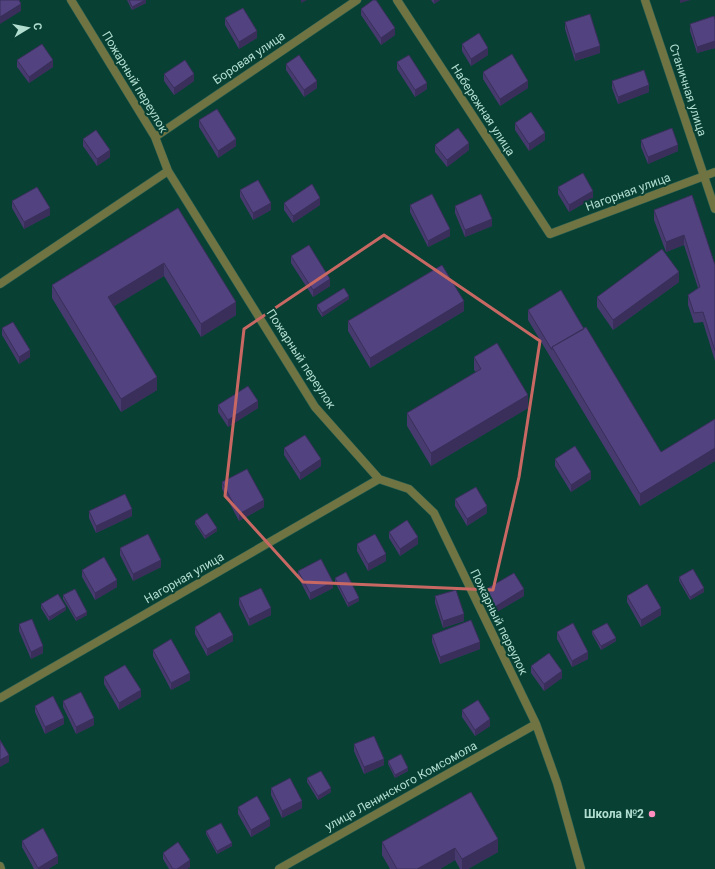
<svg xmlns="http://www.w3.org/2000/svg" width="715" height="869" font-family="Roboto,sans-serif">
<rect width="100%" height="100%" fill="#084034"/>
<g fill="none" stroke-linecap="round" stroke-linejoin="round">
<g stroke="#2a6053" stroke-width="9">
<path id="minor" d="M71,0L155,137L168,171L315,407L379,479L409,489L434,513L536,724L557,783L581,869
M397,0L550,234L715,172
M645,0L715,209
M155,137L357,0
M0,284L168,171
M0,698L379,479
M279,869L536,724"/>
</g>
<g stroke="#2a6053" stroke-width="9">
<path id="tertiary" d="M0,866L1,869"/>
</g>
<use href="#minor" stroke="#6f7442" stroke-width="8"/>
<use href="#tertiary" stroke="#6f7442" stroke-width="8"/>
</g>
<path fill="#473a6e" d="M127,0H146V3L132,10Z
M431,0H440L434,4Z
M361,9L395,35L381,45L361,15Z
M225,18L257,38L239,49L225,25Z
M715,20V48L697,53L690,31V24Z
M565,22L600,53L575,61L565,29Z
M462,44L488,55L471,66L462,51Z
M17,60L53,67L29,83L17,67Z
M397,62L427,89L415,97L397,69Z
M286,64L317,88L304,97L286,70Z
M483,72L528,88L500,106L483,79Z
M164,74L194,81L174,95L164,81Z
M612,81L649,92L618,104L612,88Z
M199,120L236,146L218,158L199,127Z
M515,123L545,140L529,151L515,130Z
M83,139L110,157L97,166L83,146Z
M641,140L678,151L648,164L641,147Z
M435,145L469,150L447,167L435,152Z
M558,187L593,198L569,212L558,194Z
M240,190L271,210L253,220L240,197Z
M692,195L715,265V361L703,322L694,323L688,305V295L698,288L684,245L666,252L654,220V210Z
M12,201L50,215L24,229L12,208Z
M284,203L320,205L293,223L284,210Z
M410,205L450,236L428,247L410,212Z
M455,206L492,226L465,237L455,213Z
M178,208L236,315L201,337L164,276L114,306L157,390L121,412L52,298V285Z
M291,256L330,286L313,297L291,263Z
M679,282L613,330L597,307V297Z
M349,299L322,317L317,309V305Z
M528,310L584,329L661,452L715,419V461L640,506L528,320Z
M464,311L370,368L348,331V321Z
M2,328L30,357L19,364L2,335Z
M474,357L528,408L431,466L407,426V413L476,372L474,370Z
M218,405L258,408L228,427L218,412Z
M284,448L321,466L300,480L284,455Z
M555,459L591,479L571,492L555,466Z
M222,482L264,507L239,521L222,489Z
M455,499L487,513L467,526L455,506Z
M89,511L132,516L96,533L89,518Z
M195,521L217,531L205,539L195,524Z
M389,532L418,544L400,556L389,538Z
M357,544L386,561L368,571L357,551Z
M120,548L161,567L133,581L120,555Z
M82,570L117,587L95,600L82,577Z
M298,571L333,588L310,600L298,577Z
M679,577L704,592L690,600L679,581Z
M335,578L359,601L348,607L335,582Z
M483,591L524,596L493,614L483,598Z
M63,595L87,615L76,621L63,599Z
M435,596L464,621L443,628L435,603Z
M627,596L661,615L641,627L627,602Z
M239,598L271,615L249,626L239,605Z
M41,604L66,610L49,621L41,608Z
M19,624L43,653L31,659L19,631Z
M195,627L233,641L207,656L195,634Z
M592,631L616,641L601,650L592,634Z
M557,632L588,659L572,667L557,639Z
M432,635L480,649L440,664L432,642Z
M153,650L190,680L171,690L153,656Z
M531,666L562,678L544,691L531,673Z
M104,677L141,697L119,710L104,684Z
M63,701L94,725L76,734L63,707Z
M35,706L64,724L45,734L35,712Z
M462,710L490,726L475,736L462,717Z
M354,744L384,765L364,774L354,751Z
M388,761L408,771L395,778L388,764Z
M307,778L331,792L318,800L307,782Z
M271,788L302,808L282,818L271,795Z
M471,792L498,852L468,869H460L455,860L440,869H390L382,855V842Z
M238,807L270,826L251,837L238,814Z
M206,831L232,846L217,854L206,834Z
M22,841L58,863L48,869H34L22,847Z
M163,853L190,867L187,869H169L163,859Z"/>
<path fill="#392f5a" d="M145,0H146V3L132,10V7Z
M301,0H307L301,3Z
M434,0H440L434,4Z
M680,0H691L680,3Z
M21,4V11L0,24V17Z
M395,28V35L381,45V38Z
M257,31V38L239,49V42Z
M715,41V48L697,53V47Z
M600,46V53L575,61V54Z
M488,48V55L471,66V59Z
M53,60V67L29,83V77Z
M194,74V81L174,95V88Z
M317,81V88L304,97V90Z
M528,81V88L500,106V99Z
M427,83V89L415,97V90Z
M649,85V92L618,104V97Z
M545,133V140L529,151V144Z
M236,139V146L218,158V151Z
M469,143V150L447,167V160Z
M678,145V151L648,164V157Z
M110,150V157L97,166V159Z
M593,191V198L569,212V205Z
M320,198V205L293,223V216Z
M271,203V210L253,220V213Z
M50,208V215L24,229V222Z
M492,219V226L465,237V230Z
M450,229V236L428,247V241Z
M684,235V245L666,252V242Z
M164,263V276L108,310V297Z
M679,272V282L613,330V320Z
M330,279V286L313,297V290Z
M349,296V299L322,317V313Z
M464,301V311L370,368V358Z
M236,302V315L201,337V324Z
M30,350V357L19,364V357Z
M157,377V390L121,412V399Z
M528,395V408L431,466V453Z
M258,401V408L228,427V420Z
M715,448V461L640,506V494Z
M321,459V466L300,480V473Z
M591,472V479L571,492V485Z
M264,500V507L239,521V514Z
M487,506V513L467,526V519Z
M132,509V516L96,533V526Z
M217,528V531L205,539V536Z
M418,537V544L400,556V549Z
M386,554V561L368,571V564Z
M161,560V567L133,581V574Z
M117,580V587L95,600V593Z
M333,582V588L310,600V593Z
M704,588V592L690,600V597Z
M524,589V596L493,614V608Z
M359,598V601L348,607V603Z
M66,607V610L49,621V617Z
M271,608V615L249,626V619Z
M661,608V615L641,627V620Z
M87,612V615L76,621V618Z
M464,614V621L443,628V621Z
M233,635V641L207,656V649Z
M616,638V641L601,650V646Z
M480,642V649L440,664V657Z
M43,646V653L31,659V652Z
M588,652V659L572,667V661Z
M562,671V678L544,691V684Z
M190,673V680L171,690V683Z
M141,690V697L119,710V703Z
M64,718V724L45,734V727Z
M94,718V725L76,734V727Z
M490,719V726L475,736V730Z
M9,755V762L0,767V760Z
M384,759V765L364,774V767Z
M408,768V771L395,778V775Z
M331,788V792L318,800V796Z
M302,801V808L282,818V811Z
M270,819V826L251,837V830Z
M498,839V852L468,869H462V859Z
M232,843V846L217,854V851Z
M455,848V860L440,869H417Z
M58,856V863L48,869H38V868Z
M190,860V867L187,869H177Z"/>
<path fill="#524380" stroke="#392f5a" d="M0,0H19L21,4L0,17Z
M129,0H145L132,7Z
M373,0H376L395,28L381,38L361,9Z
M243,8L257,31L239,42L225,18Z
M590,14L600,46L575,54L565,22Z
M714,16L715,20V41L697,47L690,24Z
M479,33L488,48L471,59L462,44Z
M42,44L53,60L29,77L17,60Z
M512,54L528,81L500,99L483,72Z
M299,55L317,81L304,90L286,64Z
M409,55L427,83L415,90L397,62Z
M185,60L194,74L174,88L164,74Z
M644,70L649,85L618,97L612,81Z
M217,109L236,139L218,151L199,120Z
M531,112L545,133L529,144L515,123Z
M458,128L469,143L447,160L435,145Z
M672,128L678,145L648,157L641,140Z
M96,130L110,150L97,159L83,139Z
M583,173L593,191L569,205L558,187Z
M258,180L271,203L253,213L240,190Z
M312,184L320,198L293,216L284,203Z
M37,187L50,208L24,222L12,201Z
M432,194L450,229L428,241L410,205Z
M481,194L492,219L465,230L455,206Z
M692,195L715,265V351L703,312L694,313L688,295L700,287L684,235L666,242L654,210Z
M178,208L236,302L201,324L164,263L108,297L157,377L121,399L52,285Z
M309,245L330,279L313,290L291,256Z
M662,249L679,272L613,320L597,297Z
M442,265L464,301L370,358L348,321Z
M344,288L349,296L322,313L317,305Z
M561,290L584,329L552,347V350L528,310Z
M13,322L30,350L19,357L2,328Z
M586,327L661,452L715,419V448L640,494L552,347Z
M497,343L528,395L431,453L407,413L481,369L474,357Z
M248,386L258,401L228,420L218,405Z
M305,435L321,459L300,473L284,448Z
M575,446L591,472L571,485L555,459Z
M247,469L264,500L239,514L222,482Z
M476,487L487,506L467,519L455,499Z
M125,494L132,509L96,526L89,511Z
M207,513L217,528L205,536L195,521Z
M407,520L418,537L400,549L389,532Z
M148,534L161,560L133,574L120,548Z
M375,534L386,554L368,564L357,544Z
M104,557L117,580L95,593L82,570Z
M321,559L333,582L310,593L298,571Z
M693,569L704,588L690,597L679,577Z
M346,572L359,598L348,603L335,578Z
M514,573L524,589L493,608L483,591Z
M647,584L661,608L641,620L627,596Z
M261,588L271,608L249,619L239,598Z
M75,589L87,612L76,618L63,595Z
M456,590L464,614L443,621L435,596Z
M58,594L66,607L49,617L41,604Z
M220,612L233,635L207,649L195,627Z
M32,619L43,646L31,652L19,624Z
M471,620L480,642L440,657L432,635Z
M573,623L588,652L572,661L557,632Z
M607,623L616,638L601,646L592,631Z
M171,639L190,673L171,683L153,650Z
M549,653L562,671L544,684L531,666Z
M125,665L141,690L119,703L104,677Z
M81,692L94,718L76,727L63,701Z
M53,696L64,718L45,727L35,706Z
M478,700L490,719L475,730L462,710Z
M374,736L384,759L364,767L354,744Z
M0,740L9,755L0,760Z
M401,754L408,768L395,775L388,761Z
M321,771L331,788L318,796L307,778Z
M290,778L302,801L282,811L271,788Z
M471,792L498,839L462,859L455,848L417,869H397L382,842Z
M257,796L270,819L251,830L238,807Z
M221,823L232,843L217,851L206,831Z
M43,828L58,856L38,868L22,841Z
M178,842L190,860L177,869H173L163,853Z"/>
<path fill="none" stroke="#c96863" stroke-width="3" stroke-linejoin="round" d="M384,235L540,341L519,477L493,590L303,582L225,496L244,329Z"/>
<circle fill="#fd8ebf" stroke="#084034" stroke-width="1.5" cx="652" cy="814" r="4"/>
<g text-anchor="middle" stroke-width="4" stroke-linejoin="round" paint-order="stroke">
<g font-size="12" fill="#b2ded0" stroke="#084034">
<text transform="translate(249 58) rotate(-34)" y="4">Боровая улица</text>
<text transform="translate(135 82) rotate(59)" y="4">Пожарный переулок</text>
<text transform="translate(688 90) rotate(72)" y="4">Станичная улица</text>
<text transform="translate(483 110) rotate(57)" y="4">Набережная улица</text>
<text transform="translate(628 192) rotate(-20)" y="4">Нагорная улица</text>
<text transform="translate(301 359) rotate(57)" y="4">Пожарный переулок</text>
<text transform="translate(184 578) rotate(-30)" y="4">Нагорная улица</text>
<text transform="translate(499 622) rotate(64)" y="4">Пожарный переулок</text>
<text transform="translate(401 786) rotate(-29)" y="4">улица Ленинского Комсомола</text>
</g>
<g font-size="12" font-weight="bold" fill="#b2ded0" stroke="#084034" text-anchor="end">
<text x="644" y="818">Школа №2</text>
</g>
</g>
<g transform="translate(28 28) rotate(80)" stroke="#084034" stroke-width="3" paint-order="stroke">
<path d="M0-3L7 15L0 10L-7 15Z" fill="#b2ded0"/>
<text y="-6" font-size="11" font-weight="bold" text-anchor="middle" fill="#b2ded0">С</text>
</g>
</svg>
